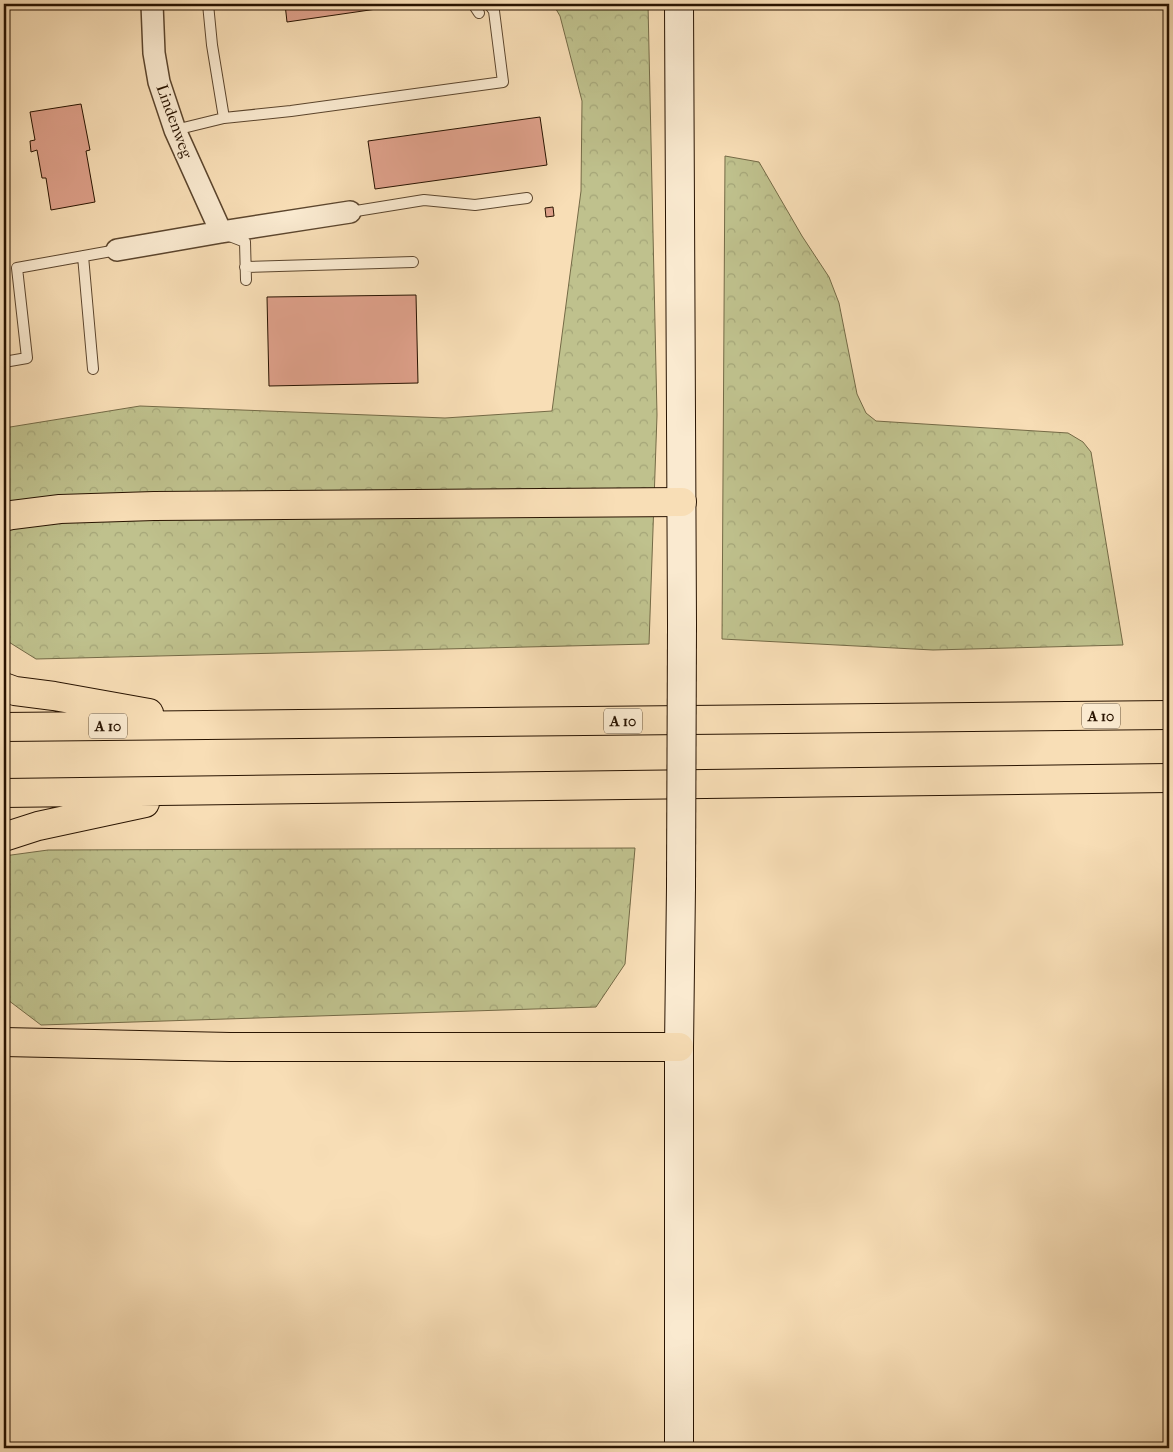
<svg xmlns="http://www.w3.org/2000/svg" width="1173" height="1452" font-family="'IM FELL French Canon',serif">
<defs>
<pattern id="forest-crowns" width="20" height="18" patternUnits="userSpaceOnUse" patternTransform="scale(1.25)"><rect width="20" height="18" fill="#bfc18d"/><path d="M2 6a3 3 0 1 1 6 0M12 15a3 3 0 1 1 6 0" fill="none" stroke="#a4a578"/></pattern>
</defs>
<rect width="100%" height="100%" fill="#f8deb6"/>
<filter id="stains"><feTurbulence type="fractalNoise" baseFrequency=".004" numOctaves="4"/><feColorMatrix values="0 0 0 0 .2 0 0 0 0 .09 0 0 0 0 .02 0 0 0 .5 -.17"/></filter>
<radialGradient id="worn" r=".72"><stop offset=".6" stop-color="#630" stop-opacity="0"/><stop offset="1" stop-color="#630" stop-opacity=".3"/></radialGradient>
<path fill="url(#forest-crowns)" stroke="#746a46" d="M553,4H648L657,415L649,644L36,659L4,639V428L140,406L445,418L552,411L581,191L582,101L560,16Z
M725,156L759,162L802,236L829,277L839,303L857,394L866,413L876,421L1068,433L1083,442L1091,452L1123,645L933,650L722,639Z
M635,848L625,964L596,1007L41,1025L4,997V856L48,850Z"/>
<path fill="#dea08a" stroke="#281300" d="M285,4H411L287,22Z
M81,104L90,150L86,151L95,202L51,210L46,178H42L37,150L31,152L30,141L35,140L30,112Z
M540,117L547,165L375,189L368,141Z
M553,207L554,216L546,217L545,208Z
M416,295L418,383L269,386L267,297Z"/>
<g fill="none" stroke-linecap="round" stroke-linejoin="round">
<g stroke="#5c462e" stroke-width="12">
<path id="lane" d="M208,4L212,45L224,118
M473,4L479,13
M175,130L224,118L291,111L503,82L494,11L489,4
M350,212L424,200L475,205L527,198
M227,235L245,242L246,280
M83,256L93,369
M245,267L413,262
M4,362L27,358L17,268L117,250"/>
</g>
<g stroke="#5c462e" stroke-width="24">
<path id="street" d="M152,4L154,53L159,82L175,130L221,232
M117,250L221,232L350,212"/>
</g>
<g stroke="#281300" stroke-width="30">
<path id="secondary" d="M679,4L682,625
M679,1448V1047L681,887"/>
</g>
<g stroke="#281300" stroke-width="30">
<path id="highway" d="M4,517L12,515L60,509L154,506L682,502
M4,687L15,691L54,696L149,713
M4,727L1169,715
M4,793L1169,778
M4,837L38,826L145,803
M4,1042L230,1047H679"/>
</g>
<use href="#lane" stroke="#faead0" stroke-width="10"/>
<use href="#street" stroke="#faead0" stroke-width="21"/>
<use href="#secondary" stroke="#faead0" stroke-width="28"/>
<use href="#highway" stroke="#f8deb6" stroke-width="28"/>
<g stroke="#281300" stroke-width="30" stroke-linecap="butt">
<path id="secondary-bridge" d="M681,887L682,625"/>
</g>
<use href="#secondary-bridge" stroke="#faead0" stroke-width="28"/>
</g>
<g text-anchor="middle" stroke-width="4.5" stroke-linejoin="round" paint-order="stroke">
<g fill="#faead0" stroke="#67543e" stroke-width="1">
<rect x="1082" y="703.5" width="38" height="25" rx="4"/>
<rect x="604" y="708.5" width="38" height="25" rx="4"/>
<rect x="89" y="713.5" width="38" height="25" rx="4"/>
</g>
<g font-size="15" font-weight="bold" fill="#281300">
<text x="1101" y="721">A 10</text>
<text x="623" y="726">A 10</text>
<text x="108" y="731">A 10</text>
</g>
<g font-size="16" fill="#281300" stroke="#faead0">
<text transform="translate(175 121) rotate(70)" y="6">Lindenweg</text>
</g>
</g>
<rect width="1173" height="1452" fill="none" stroke="#f8deb6" stroke-width="20"/>
<rect x="5" y="5" width="1163" height="1442" fill="none" stroke="#281300" stroke-width="2.5"/>
<rect x="10" y="10" width="1153" height="1432" fill="none" stroke="#281300"/>
<rect width="100%" height="100%" filter="url(#stains)"/>
<rect width="100%" height="100%" fill="url(#worn)"/>
</svg>
